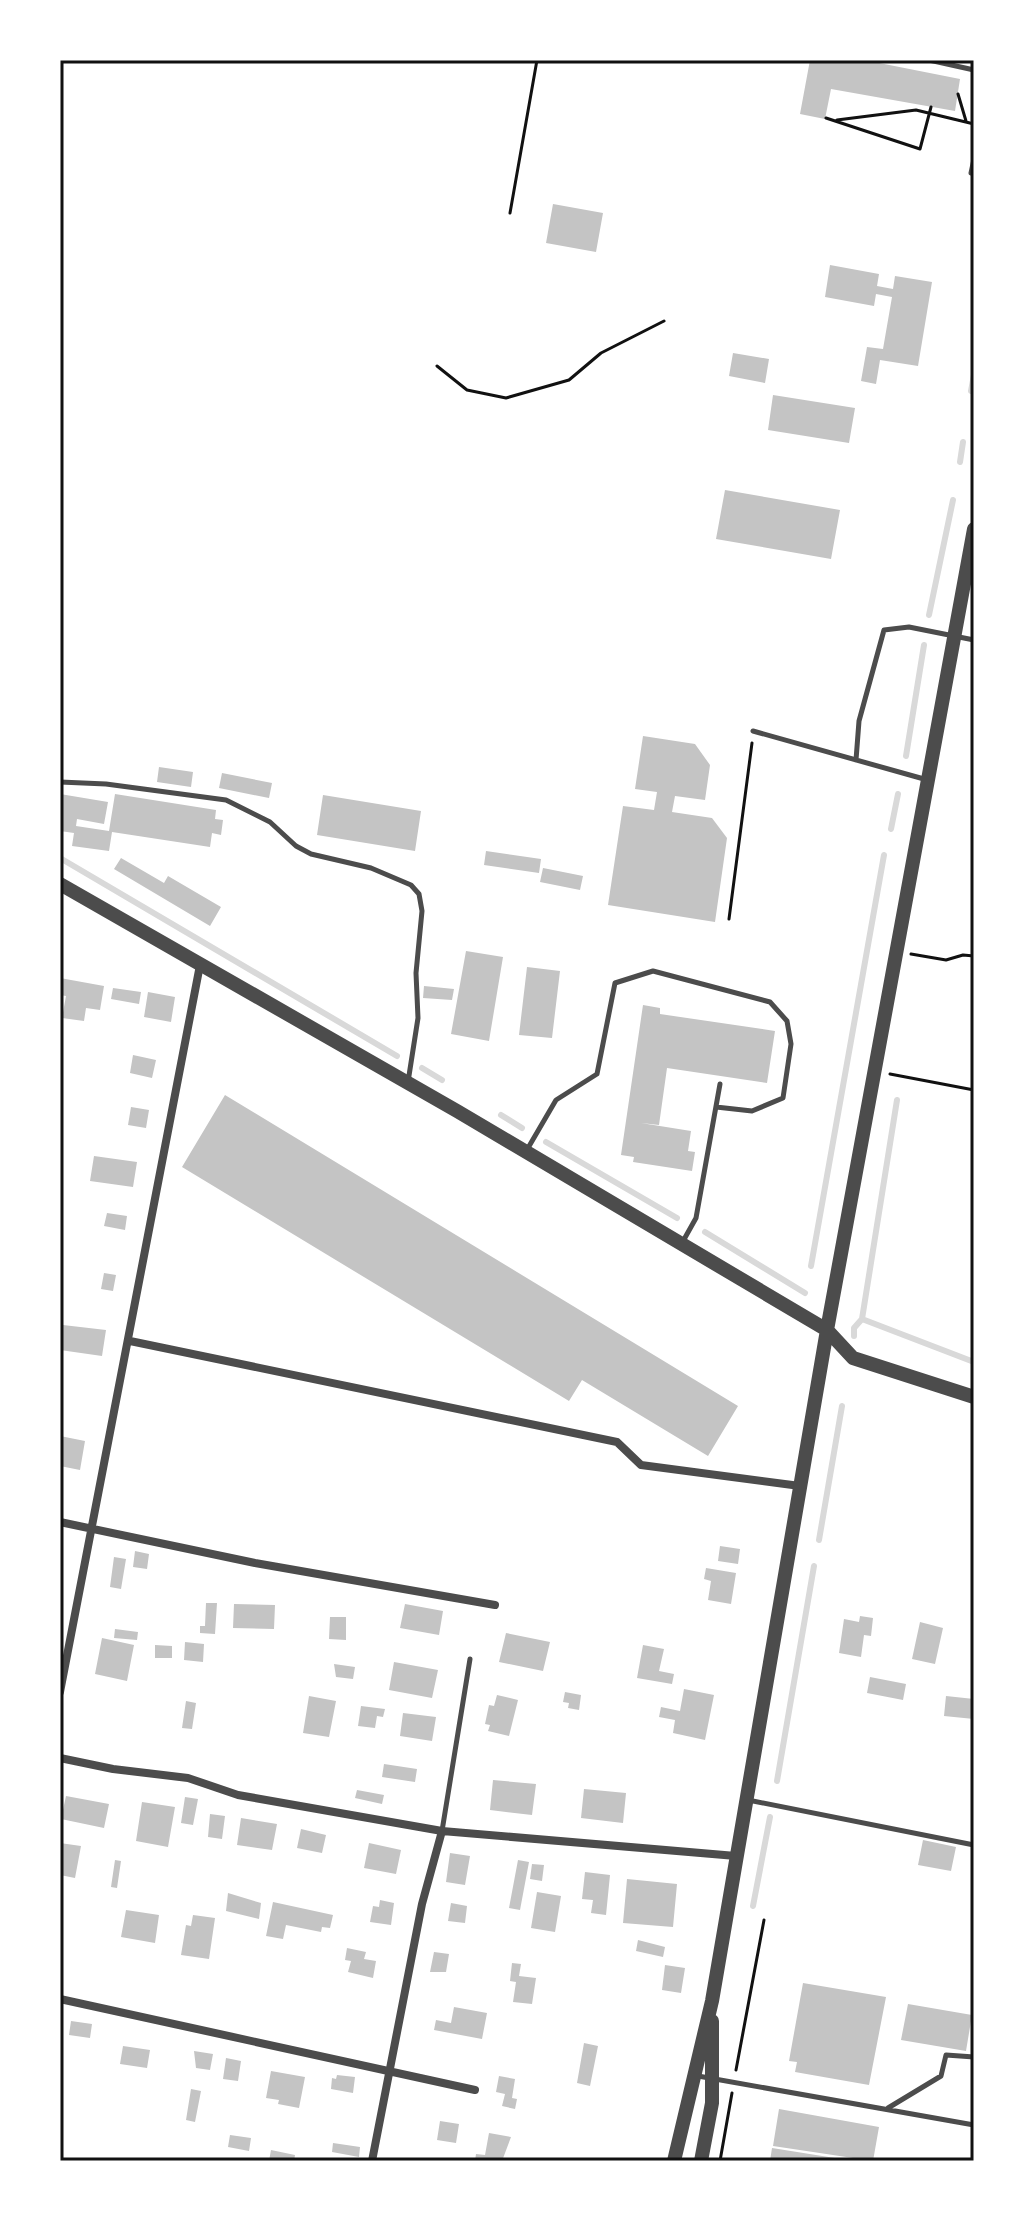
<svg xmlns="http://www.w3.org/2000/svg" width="1034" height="2221" font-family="Merriweather,serif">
<rect width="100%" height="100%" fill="#fff"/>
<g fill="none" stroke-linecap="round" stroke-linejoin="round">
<path stroke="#d9d9d9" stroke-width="6" d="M971,391L974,375
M960,462L963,442
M929,615L953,500
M906,756L924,645
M891,829L898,794
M60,858L397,1056
M422,1068L442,1080
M501,1115L522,1128
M546,1142L677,1218
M705,1232L805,1293
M811,1266L884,855
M862,1319L974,1362
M854,1336V1328L862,1319L897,1100
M819,1540L842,1406
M777,1781L814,1566
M753,1906L770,1817"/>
</g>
<path fill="#c4c4c4" d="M810,60H864L960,79L955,111L831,89L825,119L800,114Z
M553,204L603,213L596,252L546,243Z
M830,265L879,274L877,286L893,289L895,276L932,282L918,366L880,360L876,384L861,381L867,347L883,349L892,297L876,294L874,306L825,297Z
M733,353L769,359L765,383L729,376Z
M773,395L855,408L849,443L768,430Z
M725,490L840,510L831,559L716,539Z
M643,736L695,744L710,765L705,800L675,796L672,812L712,818L727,838L715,922L608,905L623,806L654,810L657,792L635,789Z
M159,767L193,772L191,787L157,782Z
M222,773L272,783L269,798L219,788Z
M60,794L108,802L104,824L77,819L76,826L109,831L115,794L216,810L215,819L223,820L221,835L212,833L210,847L112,832L109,851L72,846L74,833L60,831Z
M323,795L421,811L415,851L317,835Z
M486,851L541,859L539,873L484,865Z
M121,858L164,883L168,876L221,907L210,926L114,869Z
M543,868L583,876L580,890L540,882Z
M466,951L503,957L489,1041L451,1034Z
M527,967L560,971L552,1038L519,1035Z
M60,978L104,986L100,1010L86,1008L84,1021L62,1018L66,996L60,995Z
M424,986L454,989L452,1000L423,998Z
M113,988L141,992L139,1004L111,999Z
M148,992L175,997L171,1022L144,1017Z
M643,1005L660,1008V1014L775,1031L767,1083L667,1068L659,1125L641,1123L691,1131L688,1151L695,1152L692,1171L633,1162L634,1157L621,1155Z
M133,1055L156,1060L152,1078L130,1073Z
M225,1095L738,1406L708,1456L582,1380L569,1401L182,1167Z
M131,1107L149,1110L146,1128L128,1125Z
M94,1156L137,1162L133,1187L90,1181Z
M107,1213L127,1216L125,1230L104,1226Z
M104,1273L116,1275L113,1291L101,1289Z
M63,1325L106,1330L102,1356L60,1350Z
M60,1436L85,1441L80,1470L60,1466Z
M720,1546L740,1549L738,1564L718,1561Z
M135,1551L149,1554L147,1569L133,1567Z
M114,1557L126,1559L121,1589L110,1587Z
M706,1568L736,1573L731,1604L708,1600L711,1581L704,1579Z
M206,1603H217L215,1634L200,1633V1626H205Z
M234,1604L275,1605L274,1629L233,1628Z
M405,1604L443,1611L439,1635L400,1628Z
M860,1616L873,1618L871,1636L864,1635L861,1657L839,1653L844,1619L859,1622Z
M330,1617H346V1640L329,1639Z
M920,1622L943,1628L935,1664L912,1659Z
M115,1629L138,1632L137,1640L114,1638Z
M506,1633L550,1642L543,1671L499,1662Z
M102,1638L134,1645L127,1681L95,1674Z
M185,1642L204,1644L203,1662L184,1660Z
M155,1645L172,1646V1658H155Z
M643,1645L664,1649L659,1671L674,1674L672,1684L637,1678Z
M394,1662L438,1670L432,1698L389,1690Z
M334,1664L355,1667L353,1679L336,1677Z
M870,1677L906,1684L903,1700L867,1693Z
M684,1689L714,1695L705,1740L673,1733L675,1720L659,1717L661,1707L680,1711Z
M565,1692L581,1695L579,1710L568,1708L569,1703L563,1702Z
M497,1695L518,1700L509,1736L488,1731L490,1725L485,1724L489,1705L494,1706Z
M309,1696L336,1701L329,1737L303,1733Z
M946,1696L974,1699V1719L944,1716Z
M186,1701L196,1703L192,1729L182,1728Z
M361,1706L385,1709L383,1717L377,1716L375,1728L358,1726Z
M403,1713L436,1717L432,1741L400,1736Z
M384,1764L417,1769L415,1782L382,1777Z
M493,1780L536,1784L532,1815L490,1810Z
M584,1789L626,1793L623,1823L581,1818Z
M357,1790L384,1795L382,1804L355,1798Z
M66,1796L109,1804L104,1828L61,1819Z
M185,1797L198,1799L193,1825L181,1823Z
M142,1802L175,1807L168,1847L136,1841Z
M210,1814L225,1816L222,1839L208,1837Z
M241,1818L277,1824L272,1850L237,1845Z
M301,1829L326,1835L322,1853L297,1848Z
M923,1840L956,1847L951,1871L918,1865Z
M60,1843L81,1846L75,1878L60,1875Z
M369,1843L401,1850L396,1874L364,1868Z
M450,1853L470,1856L465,1885L446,1882Z
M115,1860L121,1861L117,1888L111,1887Z
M518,1860L529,1862L520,1910L509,1908Z
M532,1864L544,1865L542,1881L530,1879Z
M585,1872L610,1875L606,1915L591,1913L593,1900L582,1899Z
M627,1879L677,1884L673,1927L623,1923Z
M537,1892L561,1896L555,1932L531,1928Z
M228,1893L261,1903L259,1919L226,1911Z
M380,1900L394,1903L391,1925L370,1922L373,1906L379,1907Z
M273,1902L333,1915L330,1928L322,1927L321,1932L286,1925L283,1939L266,1936Z
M451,1903L467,1906L465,1923L448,1921Z
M126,1910L159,1915L155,1943L121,1937Z
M193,1915L215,1918L209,1959L181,1955L186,1925L191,1926Z
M638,1940L665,1947L663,1957L636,1951Z
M347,1948L366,1952L364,1959L376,1961L373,1978L348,1972L351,1961L345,1960Z
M434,1952L449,1954L446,1972H430Z
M512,1963L521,1964L519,1976L536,1978L532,2004L513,2002L516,1982L510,1981Z
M665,1965L685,1968L681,1993L662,1990Z
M803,1983L886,1997L869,2085L795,2072L797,2062L789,2061Z
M908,2004L972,2015L966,2051L901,2040Z
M454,2007L487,2013L482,2039L434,2030L436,2020L451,2023Z
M71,2021L92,2024L90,2038L69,2035Z
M584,2043L598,2046L590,2086L577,2083Z
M123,2046L150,2050L147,2068L120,2064Z
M194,2051L213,2054L210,2070L196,2068Z
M226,2058L241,2061L238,2081L223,2079Z
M271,2071L305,2077L299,2108L278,2104L279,2100L266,2098Z
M337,2075L355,2077L353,2093L331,2089L332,2078L336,2079Z
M499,2076L515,2079L512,2098L517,2099L515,2109L502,2106L505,2094L496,2092Z
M191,2089L201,2091L195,2122L186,2120Z
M779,2109L879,2127L873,2161L773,2146Z
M440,2121L459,2124L456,2143L437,2140Z
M489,2133L511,2137L502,2161H475L476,2154L485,2155Z
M230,2135L251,2138L249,2151L228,2147Z
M333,2143L360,2147L359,2157L332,2152Z
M772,2148L841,2159V2161H770Z
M271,2150L295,2155L294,2161H269Z"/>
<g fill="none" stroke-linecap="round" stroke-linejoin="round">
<path stroke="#111" stroke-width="3" d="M958,94L966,121
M826,118L920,149L931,107
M837,120L916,110L974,124
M510,213L537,60
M437,366L467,390L506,398L569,380L601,353L664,321
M729,919L752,743
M911,954L946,960L963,955L974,956
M890,1074L974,1090
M736,2070L764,1920
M720,2161L732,2093"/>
<path stroke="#4c4c4c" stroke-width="5" d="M929,60L974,70
M974,159L971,173H974
M753,731L924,779
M856,760L859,721L884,630L909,627L974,640
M60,782L106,784L226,800L270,822L296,846L311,854L371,868L411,885L419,894L422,911L416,973L418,1018L408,1082
M528,1148L556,1100L597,1074L615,983L653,971L770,1002L787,1021L791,1044L783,1098L752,1111L716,1107
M682,1243L696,1218L720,1084
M748,1800L974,1845
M442,1831L470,1659
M698,2076L974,2125
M888,2108L941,2076L946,2055L974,2057"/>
<path stroke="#4c4c4c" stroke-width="8" d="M130,1341L617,1442L641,1465L800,1486
M60,1522L255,1563L495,1605
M60,1692L200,965
M60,1758L113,1769L188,1778L238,1795L442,1831L736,1856
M60,1999L475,2090
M372,2161L422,1904L442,1831"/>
<path stroke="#4c4c4c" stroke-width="14" d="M60,884L457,1111L827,1330L853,1358L974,1397
M674,2161L712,2001L827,1330L974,529
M701,2161L712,2103V2021"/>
</g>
<rect width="1034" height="2221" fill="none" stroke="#ffffff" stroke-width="124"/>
<rect x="62" y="62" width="910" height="2097" fill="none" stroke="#111" stroke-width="3"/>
</svg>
